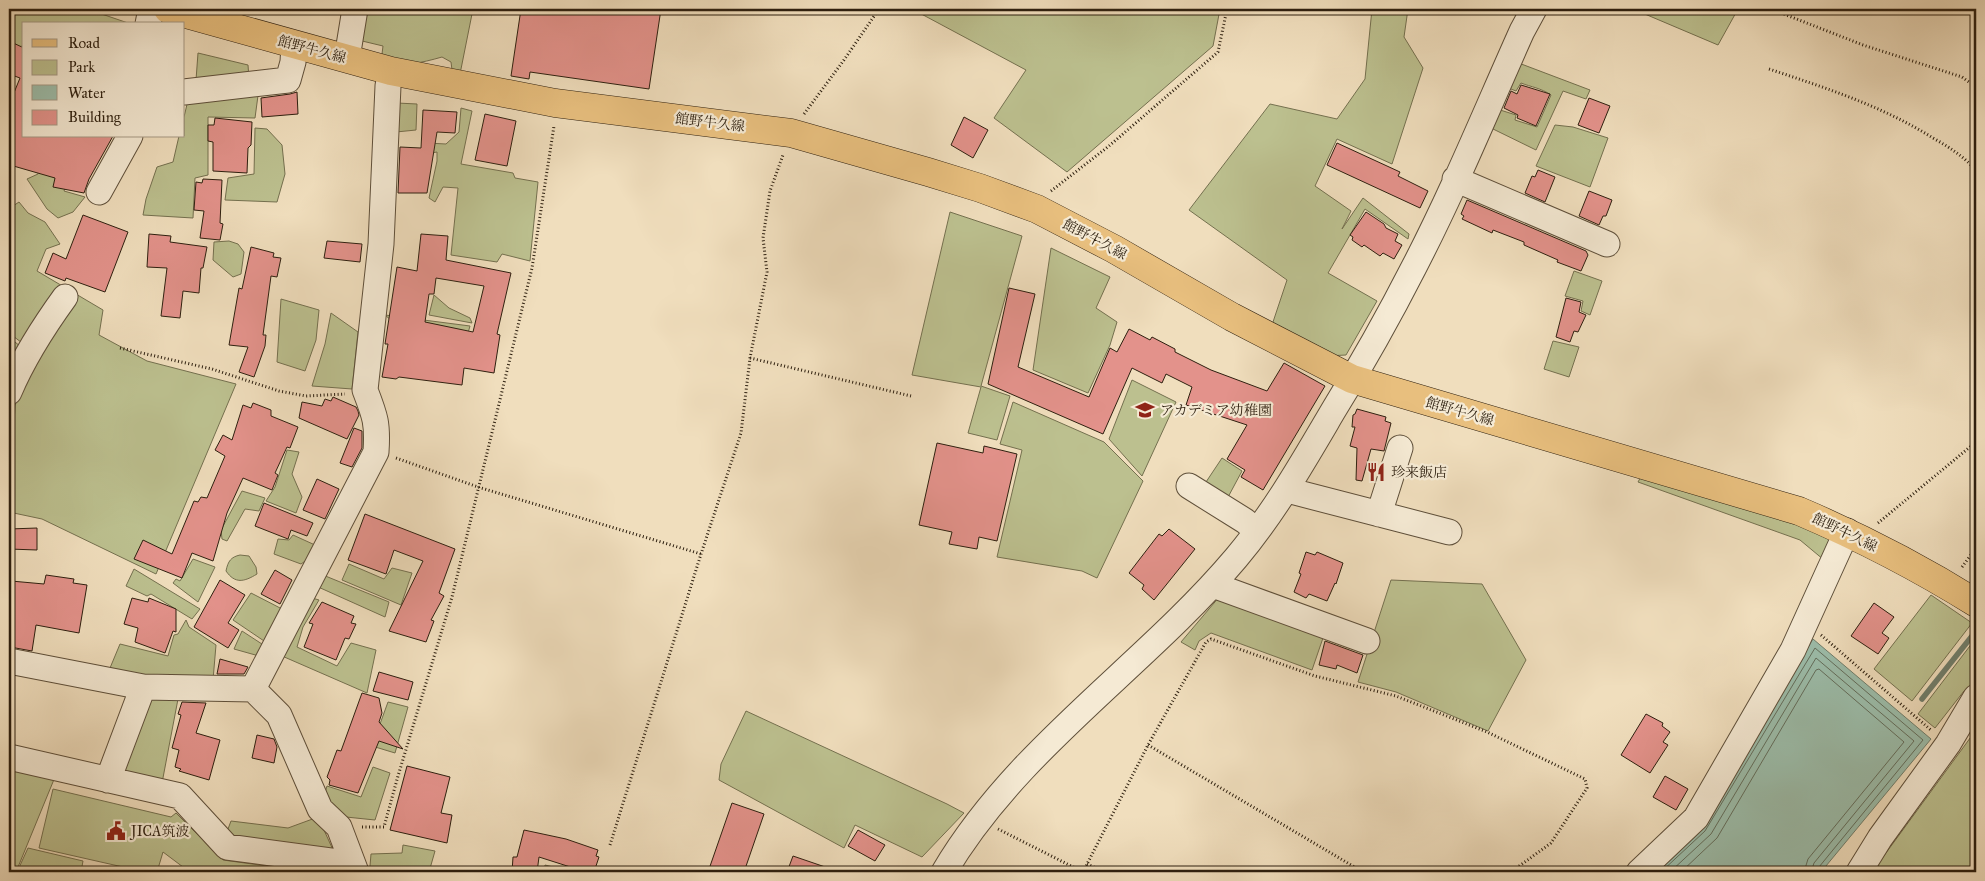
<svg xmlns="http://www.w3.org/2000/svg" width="1985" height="881" font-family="'IM FELL Great Primer','Noto Serif JP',serif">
<rect width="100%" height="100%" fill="#f0debd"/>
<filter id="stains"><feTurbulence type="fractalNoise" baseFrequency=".004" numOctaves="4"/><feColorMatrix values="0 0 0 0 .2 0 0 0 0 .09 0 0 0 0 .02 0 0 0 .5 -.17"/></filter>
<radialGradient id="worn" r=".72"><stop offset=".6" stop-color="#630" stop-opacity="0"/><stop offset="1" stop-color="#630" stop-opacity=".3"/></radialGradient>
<path fill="#bcc08f" stroke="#74704f" d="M9,9H87L131,24H24V47L21,46L13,70L9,62Z
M362,9H473L459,79L453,78L451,62L442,57C421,63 403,67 381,62L383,46L358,40Z
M912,9H1220L1213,46L1067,172L994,118L1026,70Z
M1372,9H1408L1404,37L1423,68L1392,164L1337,139L1315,186L1351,211L1342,229L1363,198L1409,234L1408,239L1365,209L1328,273L1377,301L1346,355L1326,356L1272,325L1287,280L1189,210L1270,104L1337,119L1365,79Z
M1633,9H1738L1718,45Z
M198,53L248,65L249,79L196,80Z
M1516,62L1590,90L1586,99L1563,91L1536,150L1491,128L1497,109L1516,115L1515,120L1537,127L1551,95C1541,88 1531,87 1521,83L1516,91L1506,87Z
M259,88L255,118L208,117V175L195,178L193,218L143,215L146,199L157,167L173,162L179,136H184V117L189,96Z
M397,103L417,104L416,130L396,132Z
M461,108L472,111L461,164L513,173L515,178L538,182L530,261L502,254L497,262L451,255L458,188L443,187L435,202L429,198L437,161V152L431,153L427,143L446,144L459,132Z
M1555,125L1573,127L1608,138L1590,187L1536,166Z
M255,128L267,129L282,145L285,174L277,202L225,200L228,178L254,174Z
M43,154L73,164L64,191L85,197L73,212L58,218L47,209L27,179L38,174Z
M19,202L28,213L45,222L60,244L46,249L37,271L103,310L99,335L147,361L236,384L156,574L42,519L9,512L15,406L20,388L9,382V337L33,357L38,355L9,333V214L13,206Z
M950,212L1022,236L981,386L1010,396L997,440L968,433L981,387L912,375Z
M229,241L238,244L244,252L241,274L233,277L213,260L214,242Z
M1051,248L1110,277L1096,308L1117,322L1110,345L1088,393L1033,370Z
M1574,271L1602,281L1590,315L1581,311L1583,301L1565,296Z
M434,295L449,308L470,318L472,323L429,315Z
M281,299L319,310L316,340L305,371L277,362Z
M331,313L358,332L352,389L312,386L325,344Z
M385,315L470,326L468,333L392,321Z
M1553,341L1579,347L1569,377L1544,369Z
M1132,380L1176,402L1142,476L1109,439Z
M1013,402L1104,442L1143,481L1097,578L1082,571L997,557L1022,450L1000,444Z
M287,450L299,452L292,474L302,497L296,513L266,501L275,487Z
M1222,458L1242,471L1227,499L1204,485Z
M1643,473L1839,538L1824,560L1800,540L1638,482Z
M242,491L265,498L259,511L245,509L227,541L222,539L221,530Z
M293,535L315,545L311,557L301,564L274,554L278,539L289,540Z
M240,555L249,556L256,567L257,574C244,582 235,584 226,571C228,561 231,557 240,555Z
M193,559L215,567L198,602L173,583L176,579L180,581Z
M349,564L384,579L392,568L412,573L401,605L342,580Z
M134,569L200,609L192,619L151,594L147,596L126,586Z
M323,575L389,602L385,617L316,586Z
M1391,580L1482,584L1526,660L1488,731L1396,692L1358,682Z
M251,593L284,610L267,643L233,620Z
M1931,595L1972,623L1912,701L1874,669Z
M1220,596L1324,635L1312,670L1211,633L1199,641L1195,650L1181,642Z
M312,598L319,600L303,627L297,647L337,666L351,643L376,650L367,693L282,656Z
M186,620L189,627L216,645L213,680L148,678L110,668L120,644L168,656L174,635L178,634Z
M242,631L265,646L259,656L234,649Z
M1976,638V684L1964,691L1935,728L1918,714Z
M146,698L178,699L162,783L117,774Z
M388,702L408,707L395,753L372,746Z
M746,711L947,804L964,813L922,857L855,825L844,848L719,780L721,764Z
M1976,730V872H1872Z
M9,767L55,777L16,872H9Z
M373,767L390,773L375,820L346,817L323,799L327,786L361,797Z
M53,789L171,817L176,813L223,860L267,866L264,872H207L183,867L163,852L157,872H145L39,848Z
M318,817L334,852L225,837L231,821L288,828Z
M403,845L435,851L429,872H373L370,866L371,854L402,853Z
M28,848L83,861L81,872H17Z
M545,865L573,872H544Z"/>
<path fill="#9cbdaa" stroke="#707e6c" d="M1813,639L1931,739L1821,872H1653L1701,828Z"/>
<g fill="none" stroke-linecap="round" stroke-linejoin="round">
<path stroke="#646e5c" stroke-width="1" d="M1661,872L1705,831L1815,648L1923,740L1819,867L1817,872
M1670,872L1711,834L1816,658L1914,741L1814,863L1811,872
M1681,872L1717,838L1816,670L1819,669L1904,742L1808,859L1804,872"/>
<path stroke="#707e6c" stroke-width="5.5" d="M1922,699L1976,631"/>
</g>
<path fill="#e3928b" stroke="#2d1f0f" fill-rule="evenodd" d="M521,9H661L649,89L530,72L529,79L511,76Z
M9,41L24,48V136H113L89,179L84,193L53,187L55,178L10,165L13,157L9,156V105L20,78L9,74Z
M1521,85L1550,94L1536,126L1517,118L1518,115L1504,108L1511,91L1517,94Z
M297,92L298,114L262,117L261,98L290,94Z
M1589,98L1610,106L1599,133L1578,125Z
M423,110L457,112L455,133L437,132L427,193H398L400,147L421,148Z
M485,114L516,121L507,166L475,160Z
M964,117L988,130L973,158L951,145Z
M215,118L252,122L251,145L248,148L247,173L213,171V142L208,141V125H214Z
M1337,143L1400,172L1398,176L1428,191L1420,208L1327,165Z
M1538,170L1555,177L1545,202L1525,193L1532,176L1535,177Z
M203,179L222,180L220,223L223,224L220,240L200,238L204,211L194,210L196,182L202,183Z
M1589,191L1612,200L1606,216H1603L1599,225L1579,216Z
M1467,200L1586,251L1588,255L1581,271L1557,262L1558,260L1524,245V242L1493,230L1492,233L1462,219L1464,216L1461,214Z
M1366,212L1384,224L1386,228L1398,234L1395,241L1402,245L1394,259L1383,253L1380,256L1364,245L1362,247L1352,240L1353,237L1350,235Z
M83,215L128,232L105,292L66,278L65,281L45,273L53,253L66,259Z
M149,234L171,236L170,242L207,247L203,268H201L199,293L183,291L180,318L161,316L167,268L147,267Z
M421,234L448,236L446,260L511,273L497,334L500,335L494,373L464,368L462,385L399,377L396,379L382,377L388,344H385L397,267L417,271ZM436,278L484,286L473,332L425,322L429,294H434Z
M327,241L362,244L360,262L324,258Z
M251,247L274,253L273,257L281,258L277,277L271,276L263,335H266L265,346L254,377L239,372L248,347L229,345L239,288L242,289Z
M1009,288L1035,294L1018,367L1089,397L1110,348L1117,352L1129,329L1150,340L1152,337L1175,349V352L1211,370L1267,391L1284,363L1325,386L1263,490L1241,477L1245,470L1227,459L1247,425L1186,405L1192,387L1166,374L1162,383L1132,368L1103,434L988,384Z
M1566,298L1581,302L1579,312L1586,315L1578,332L1574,331L1570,342L1556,337Z
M333,397L356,407L358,411L359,415L347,439L299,418L302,402L322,406L325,399L331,401Z
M253,403L271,410V416L298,427L290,448L287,447L275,473L278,475L272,490L243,478L227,513L213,561L192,553L182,578L134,559L143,540L172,554L194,501L198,502L201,497L207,498L225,456L215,450L223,435L232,440L243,405L251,408Z
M1357,409L1386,417L1385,421L1391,423L1384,451L1371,449L1362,481L1356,480L1357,448L1350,446L1355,427H1352L1353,415L1355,414Z
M354,428L362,431V448L352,467L340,463Z
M937,443L983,453L984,446L1017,454L997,541L979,537L977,549L949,544L952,532L919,525Z
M317,479L339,489L325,519L303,510Z
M264,503L313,523L307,536L291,530L288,539L255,526Z
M365,514L455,549L439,593L444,596L431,620L434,621L426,642L389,631L423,561L394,550L386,574L348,560Z
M37,528V550L9,549V529Z
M1169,529L1195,549L1154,600L1142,589L1144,585L1129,573L1159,534L1162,536Z
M1306,552L1315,555L1317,552L1343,563L1336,584L1335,583L1327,601L1309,594L1306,598L1294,592L1301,574L1299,573Z
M275,570L292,580L280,604L261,594Z
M46,575L74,579L73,583L87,585L79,633L36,625L32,651L10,647L9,596L11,581L44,584Z
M220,580L245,595L228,623L239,630L228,648L194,627Z
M132,598L148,602L149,598L176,609V632L173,631L165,653L135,642L138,628L124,624Z
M322,602L354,616L351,623L356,624L349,639L345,638L336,660L304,647L313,624L309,623Z
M1874,603L1894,617L1882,633L1889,638L1878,654L1851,636Z
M1325,641L1363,655L1357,673L1337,665L1336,669L1319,665Z
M220,659L248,667L244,674H217Z
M379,672L413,682L408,700L373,691Z
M362,693L379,698L382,713L379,722L403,749L379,741L358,793L329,785L330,780L327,777L337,750L341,751Z
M182,702L206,703L196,733L220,740L209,780L179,771L181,769L175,767L179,750L172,748L181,715L178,714Z
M1646,714L1663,723L1662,726L1670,732L1663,742L1668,745L1650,773L1621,755Z
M257,735L274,739L277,747L274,763L252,758Z
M407,766L450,777L441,813L452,815L447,843L390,830Z
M1665,776L1688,789L1676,810L1653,797Z
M732,803L764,814L744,872H708Z
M524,830L566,839L598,850L596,856L599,857L594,872H586L539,857L537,872H512L513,857H517Z
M858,830L885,845L875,861L848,846Z
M793,856L834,870V872H787Z"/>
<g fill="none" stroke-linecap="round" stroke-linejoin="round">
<g stroke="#5e4f3a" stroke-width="27">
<path id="minor" d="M148,24L151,9
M347,58L355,9
M184,92L288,80L293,62L294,44
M1455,179L1607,244
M99,192L130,136
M9,392C23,359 44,326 65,297
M1189,486L1245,521L1257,531
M1287,490L1449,532
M1379,514L1400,448
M1213,585L1367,641
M9,661L143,687L253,689L279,715L320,809L339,827L356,872
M253,689L376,452C378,423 375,416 365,390L381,244L388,86L391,71
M9,757L180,796L227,847L353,864
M108,780L143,687
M944,872C1017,748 1144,667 1236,558C1274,513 1303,462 1333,411C1362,364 1389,316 1414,267C1454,190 1487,109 1522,31L1534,9
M1639,872L1696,818L1793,650L1847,531
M1859,872L1880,838L1948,744L1976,697"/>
</g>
<g stroke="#2d1f0f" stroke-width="29">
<path id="major" d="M168,9L391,71L555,103L791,133L928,172L980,188L1037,209L1114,249L1232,317L1352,379L1799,511C1860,537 1920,568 1976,603"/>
</g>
<path stroke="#2d1f0f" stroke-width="3" stroke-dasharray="1 2.5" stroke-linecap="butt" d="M1771,9L1863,45L1962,77L1976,87
M1769,69C1826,88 1882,106 1933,138C1949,147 1963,156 1976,170
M804,114L844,60L879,9
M1051,191L1109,146L1218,52L1227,9
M120,348L212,369L279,391L306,396L345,394
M750,358L911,396
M396,458L478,487L701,554
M1878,523L1976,442
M1962,567L1976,548
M1821,635L1932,731
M1148,745L1363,872
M362,827H384L398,776L452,597L532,268L554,126
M998,829L1083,872
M610,845L701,554L741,433L750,358L767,272L763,238L770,191L783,155
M1087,864L1105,872
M1083,872L1148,745L1206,642L1211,639L1315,676L1396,696L1487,732L1585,779L1587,788L1551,843L1511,872"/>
<use href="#minor" stroke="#f5ead4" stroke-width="25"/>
<use href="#major" stroke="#e8bf7e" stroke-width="28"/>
</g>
<defs>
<g id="school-bare" transform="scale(1.5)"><path d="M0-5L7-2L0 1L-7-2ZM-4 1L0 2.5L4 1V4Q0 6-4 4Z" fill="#8f2418" stroke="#f5ead4" stroke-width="2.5" paint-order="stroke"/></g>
<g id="restaurant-bare" transform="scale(1.5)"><path d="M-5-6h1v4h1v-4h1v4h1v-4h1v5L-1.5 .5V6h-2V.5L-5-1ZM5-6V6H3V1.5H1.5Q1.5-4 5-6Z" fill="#8f2418" stroke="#f5ead4" stroke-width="2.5" paint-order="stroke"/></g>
<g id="civic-bare" transform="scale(1.5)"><path d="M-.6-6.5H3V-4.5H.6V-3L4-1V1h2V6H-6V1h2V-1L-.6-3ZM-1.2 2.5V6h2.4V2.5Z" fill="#8f2418" stroke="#f5ead4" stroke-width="2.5" paint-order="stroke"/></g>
</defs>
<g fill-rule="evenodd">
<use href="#school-bare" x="1145" y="410"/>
<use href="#restaurant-bare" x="1376" y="472"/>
<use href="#civic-bare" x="116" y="831"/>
</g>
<g text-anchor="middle" stroke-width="4.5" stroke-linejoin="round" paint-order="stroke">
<g font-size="14" fill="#2d1f0f" stroke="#f5ead4">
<text transform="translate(312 49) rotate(15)" y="5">館野牛久線</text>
<text transform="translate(710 122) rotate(7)" y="5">館野牛久線</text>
<text transform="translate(1095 239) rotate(28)" y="5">館野牛久線</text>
<text transform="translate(1460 411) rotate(16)" y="5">館野牛久線</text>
<text transform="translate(1845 532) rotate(26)" y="5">館野牛久線</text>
</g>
<g font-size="14" fill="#2d1f0f" stroke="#f5ead4" text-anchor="start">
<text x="1160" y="415">アカデミア幼稚園</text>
<text x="1391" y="477">珍来飯店</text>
<text x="131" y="836">JICA筑波</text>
</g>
</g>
<rect width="1985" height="881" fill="none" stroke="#f0debd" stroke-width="30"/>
<rect x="10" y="10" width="1965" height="861" fill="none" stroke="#2d1f0f" stroke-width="2.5"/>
<rect x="15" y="15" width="1955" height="851" fill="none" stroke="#2d1f0f"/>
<rect x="22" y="22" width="162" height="115" fill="#f5ead4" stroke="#a59985"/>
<rect x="32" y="39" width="25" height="8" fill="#e8bf7e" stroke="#a59985"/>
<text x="68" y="48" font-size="15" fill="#2d1f0f">Road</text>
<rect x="32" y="60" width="25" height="15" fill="#bcc08f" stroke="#a59985"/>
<text x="68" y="72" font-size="15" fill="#2d1f0f">Park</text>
<rect x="32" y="85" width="25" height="15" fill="#9cbdaa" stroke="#a59985"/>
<text x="68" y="98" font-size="15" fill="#2d1f0f">Water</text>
<rect x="32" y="110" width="25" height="15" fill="#e3928b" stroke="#a59985"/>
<text x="68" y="122" font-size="15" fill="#2d1f0f">Building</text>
<rect width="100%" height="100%" filter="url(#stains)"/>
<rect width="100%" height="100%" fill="url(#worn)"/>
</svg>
